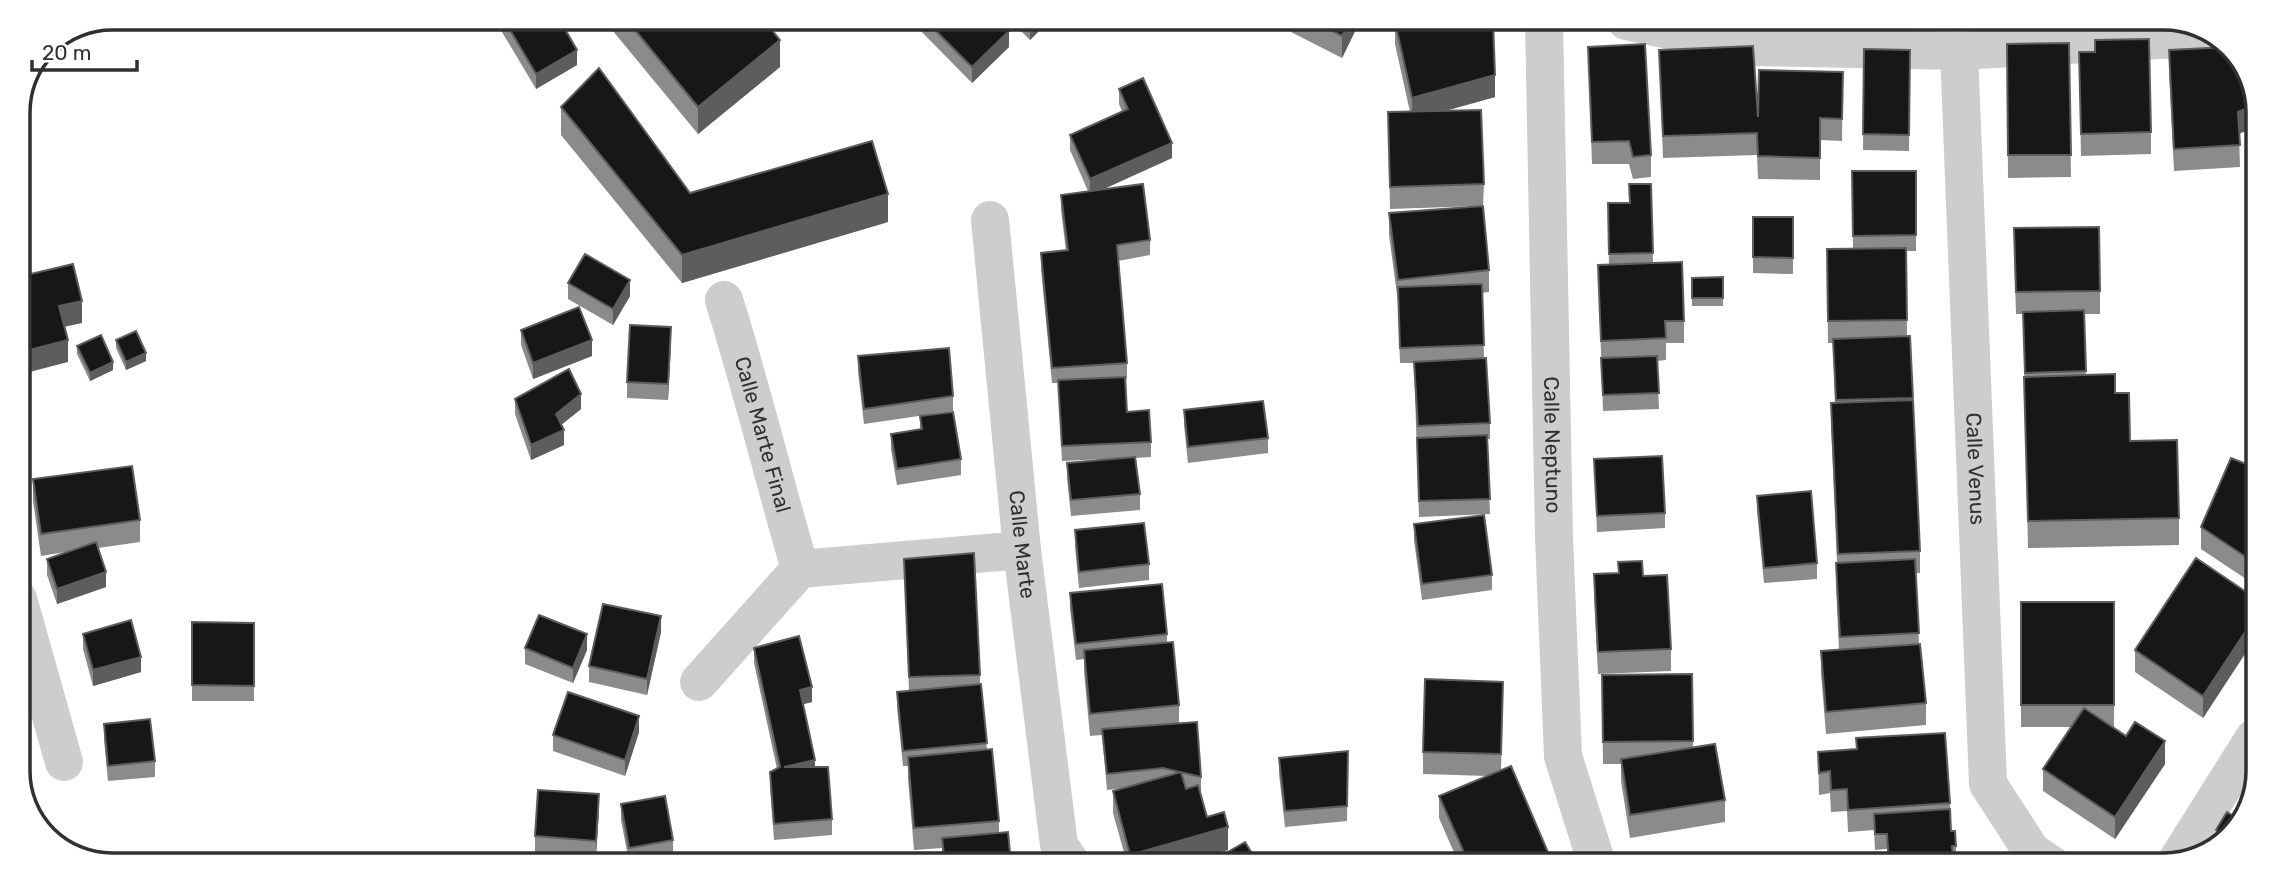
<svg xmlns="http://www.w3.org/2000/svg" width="2276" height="883" font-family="Rubik,sans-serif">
<rect width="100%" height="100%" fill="#fff"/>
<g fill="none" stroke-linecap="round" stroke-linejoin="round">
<g stroke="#cdcdcd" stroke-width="38">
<path id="s1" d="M1544,21L1554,537L1563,756L1597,864"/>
<path d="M1626,21L1748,47L1959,51L2215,37"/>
<path id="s2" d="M1959,51L1988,784L2032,852L2052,865"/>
<path id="s3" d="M990,220L1022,550L1059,845L1071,863"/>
<path id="s4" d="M724,300C752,389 774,480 800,569"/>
<path d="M18,599L64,762"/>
<path d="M699,682L800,569L1022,550"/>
<path d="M2176,862L2254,738"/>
</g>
</g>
<path fill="#8b8b8b" d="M496,18L559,19L577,65L536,89L496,22Z
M603,19H763L780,67L698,134Z
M909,19L997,20L1009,47L972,83Z
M1010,20H1050L1030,40Z
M1291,20L1360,21L1342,58L1291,32Z
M1395,22L1495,97L1445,111L1484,184L1483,206L1489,270V292L1482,293L1484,358L1490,423V439H1487L1490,514L1419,517L1414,363H1400L1398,302L1389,235V213L1478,206L1390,209L1388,112H1410L1395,44Z
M2069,43L2071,177L2008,178L2007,44Z
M1588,47L1651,155V177L1633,179L1629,164H1592Z
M1864,49L1910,50L1909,151L1863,150Z
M1659,50L1758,117L1843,72L1842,141L1820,140V180L1758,179L1757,155L1663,158Z
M2169,50L2253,128L2239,134L2240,167L2174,171L2169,72Z
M2079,52L2151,132V154L2081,156Z
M1119,89L1172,158L1102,190L1150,240V255L1118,261L1127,363V379H1126L1127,412L1151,442V457L1136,458L1140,494V510L1071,516L1067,478V463L1104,459L1062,461L1058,383H1052L1041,269V253L1066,251L1061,210V195L1088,191L1070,150V135L1122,111L1119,104Z
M561,107L690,193L888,222L682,283L561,135Z
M1852,171H1916V251H1906L1907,336H1910L1920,551V573H1916L1919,644L1926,703V725L1826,734L1821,673V651L1839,650L1836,585V563H1837L1831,425V403H1835L1833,343H1828L1827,249H1853Z
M1629,184H1651L1653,263L1684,321V343H1666V360L1657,361L1659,409L1603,411L1598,265H1609L1608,203H1629Z
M1753,217H1793V274L1753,273Z
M2014,250L2100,291V314H2084L2086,375L2115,393L2130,441L2179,518V545L2028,548L2023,314H2016Z
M1723,277V306H1692V278Z
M568,283L630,296L613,325L568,299Z
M521,330L592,356L533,379L521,345Z
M116,340L146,361L126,370L116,348Z
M671,343L668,400L627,398V382Z
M77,346L113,370L90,381L77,354Z
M858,356L953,396V411L864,424L858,372Z
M515,399L581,409L561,425L564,445L531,460L515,414Z
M1184,410L1268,438V453L1188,463L1184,425Z
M920,416L961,459V475L897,485L891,450V434L920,430Z
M2256,430V456L2251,453V437Z
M1594,459L1665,513V528L1597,532Z
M2256,468L2255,585L2201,549V527Z
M33,479L140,520V542L98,548L106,587L57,604L47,575V559L66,552L41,556L33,501Z
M1757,496L1817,563V579L1764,583L1757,511Z
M1414,524L1492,575V590L1422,600L1414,540Z
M1075,530L1149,564V580L1079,588L1075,546Z
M904,559L980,675V684L987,749L999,821V833L942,855V848L914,850L908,779V766H903L897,707V692L909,691Z
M1618,562L1643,576L1671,649V671L1598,674L1594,596V574L1618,573Z
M1070,593L1167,634V642L1179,705V723L1201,777V793L1207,817L1228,850L1180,863H1127L1113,813V791L1124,788L1107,790L1102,735L1090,736L1084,672V659L1076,660L1070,609Z
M2255,598L2254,640L2203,718L2135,672V650Z
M2021,602H2114V727L2165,764L2115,839L2043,791V769L2072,727H2021Z
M192,622L254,623V701H192Z
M661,632L647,695L589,682V666Z
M83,634L141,672L93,686L83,649Z
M525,648L587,650L573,683L525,664Z
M754,648L812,702L803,704L815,767L832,819V835L774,840L770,787V772L777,769L754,663Z
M1692,674L1693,747L1725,800V822L1630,838L1621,781V764H1603L1602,675Z
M1503,704L1501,770L1553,864H1459L1439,818V796L1487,776L1423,774V752Z
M104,724L155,761V777L108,781L104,740Z
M639,732L625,776L553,751V735Z
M1856,738L1950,803L1951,831L1956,846V861H1953V865H1888L1887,849L1875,850L1874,830L1848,832L1847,811L1831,812L1830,793L1819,795L1818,752L1856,749Z
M1348,751L1347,821L1285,827L1279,774V758Z
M2253,802L2242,817V806Z
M621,804L673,840V856L639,862H629L621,820Z
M599,810L596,856L535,852V836Z
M2240,820L2218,847L2216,846V830Z"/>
<path fill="#5d5d5d" d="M1030,20H1050L1030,40Z
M1349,21H1360L1342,58V36Z
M1009,31V47L972,83V67Z
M780,40V67L698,134V107Z
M577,50V65L536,89V74Z
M1495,75V97L1412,120V98Z
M2253,106V128L2238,134V112Z
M1172,143V158L1090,195V179Z
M888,194V222L682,283V255Z
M630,280V296L613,325V309Z
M82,301V323L59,328V306Z
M671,327V343L668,400V384Z
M68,340V362L18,375V353Z
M592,340V356L533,379V363Z
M146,353V361L126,370V362Z
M113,362V370L90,381V373Z
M581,394V409L556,429V414Z
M564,430V445L531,460V445Z
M106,572V587L57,604V589Z
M661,616V632L647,695V679Z
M2255,617L2254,640L2203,718V696Z
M587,634V650L573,683V668Z
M141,657V672L93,686V670Z
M812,687V702L800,705V690Z
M639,716V732L625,776V760Z
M30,729V751L18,755V733Z
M2165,741V764L2115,839V817Z
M815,760V776L784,767Z
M599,794V810L596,856V841Z
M1228,827V850L1180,863H1130V855Z"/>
<path fill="#171717" stroke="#5d5d5d" stroke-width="2" d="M503,18L559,19L577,50L536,74Z
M626,19H763L780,40L698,107Z
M925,20H997L1009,31L972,67Z
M1312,20L1349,21L1342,36Z
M1400,21H1493L1495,75L1412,98L1395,22Z
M2149,39L2151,132L2081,134L2079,52H2095V40Z
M2069,43L2071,155H2008L2007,44Z
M1645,44L1651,155L1633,157L1629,141L1592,142L1588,47Z
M1753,46L1758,117L1759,70L1843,72L1842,119L1820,118V158L1758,156L1757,133L1663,136L1659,50Z
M2229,47L2235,52L2236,70L2245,69L2252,89L2253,106L2238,112L2240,145L2174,149L2169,50Z
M1864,49L1910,50L1909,135L1863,134Z
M599,68L690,193L872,141L888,194L682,255L561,107Z
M1143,78L1172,143L1090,179L1070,135L1128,109L1119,89Z
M1481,110L1484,184L1390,187L1388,112Z
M1852,171H1916V235L1853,236Z
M1143,184L1150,240L1117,245L1127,363L1052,368L1041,253L1068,250L1061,195Z
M1629,184H1651L1653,253L1609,254L1608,203H1630Z
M1483,206L1489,270L1398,280L1389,213Z
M1753,217H1793V258L1753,257Z
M2099,227L2100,291L2016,292L2014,228Z
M1906,248L1907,320L1828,321L1827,249Z
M585,254L630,280L613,309L568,283Z
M1682,262L1684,321H1665L1666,338L1601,341L1598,265Z
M73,264L82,301L59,306L68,340L18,353V277Z
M1723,277V298H1692V278Z
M1482,284L1484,345L1400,348L1398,287Z
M579,307L592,340L533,363L521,330Z
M2084,310L2086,371L2025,373L2023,312Z
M630,325L671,327L668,384L627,382Z
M136,331L146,353L126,362L116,340Z
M101,335L113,362L90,373L77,346Z
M1910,336L1913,398L1836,400L1833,339Z
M949,348L953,396L864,409L858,356Z
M1657,356L1659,393L1603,395L1601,358Z
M1486,358L1490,423L1418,426L1414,362Z
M569,369L581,394L556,414L564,430L531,445L515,399Z
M2115,374V393H2129L2130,441L2177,440L2179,518L2028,521L2024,377Z
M1125,377L1127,412L1149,410L1151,442L1062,446L1058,380Z
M1913,400L1920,551L1838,554L1831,403Z
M1263,401L1268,438L1188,447L1184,410Z
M953,412L961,459L897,469L891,434L922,429L920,416Z
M2256,430V441L2251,437Z
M1487,435L1490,499L1419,501L1417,438Z
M1662,456L1665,513L1597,516L1594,459Z
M1135,457L1140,494L1071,500L1067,463Z
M2231,458L2256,468L2255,563L2201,527Z
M132,466L140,520L41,534L33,479Z
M1811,491L1817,563L1764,568L1757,496Z
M1484,515L1492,575L1422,584L1414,524Z
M1144,523L1149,564L1079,572L1075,530Z
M96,542L106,572L57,589L47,559Z
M974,553L980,675L909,677L904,559Z
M2196,558L2255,598V617L2203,696L2135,650Z
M1915,559L1919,633L1840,637L1836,563Z
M1642,561L1643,576L1667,575L1671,649L1598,652L1594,574L1619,573L1618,562Z
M1162,584L1167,634L1076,644L1070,593Z
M2021,602H2114V705H2021Z
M603,604L661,616L647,679L589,666Z
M539,615L587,634L573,668L525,648Z
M131,620L141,657L93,670L83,634Z
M192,622L254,623V686L192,685Z
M799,636L812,687L800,690L815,760L784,767H828L832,819L774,824L770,772L780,767L754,648Z
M1173,642L1179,705L1090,714L1084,650Z
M1920,644L1926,703L1826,712L1821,651Z
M1692,674L1693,741L1603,742L1602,675Z
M1425,679L1503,682L1501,754L1423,752Z
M981,684L987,743L903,751L897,692Z
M18,692L30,729L18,733Z
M568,692L639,716L625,760L553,735Z
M2084,708L2126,736L2135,722L2165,741L2115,817L2043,769Z
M150,719L155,761L108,766L104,724Z
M1197,722L1201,777L1163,768L1107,774L1102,729Z
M1945,733L1950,803L1848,810L1847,789L1831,790L1830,771L1819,773L1818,752L1857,749L1856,738Z
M1715,744L1725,800L1630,815L1621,759Z
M992,749L999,821L914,828L908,757Z
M1348,751L1347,806L1285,811L1279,758Z
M1511,766L1553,864H1469L1439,796Z
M1181,772L1186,789L1198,785L1207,817L1224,812L1228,827L1130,855L1113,791Z
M2253,787V802L2247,810L2242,806Z
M538,790L599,794L596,841L535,836Z
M665,796L673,840L629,848L621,804Z
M1950,809L1951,831H1955L1956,846H1952L1953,865H1889L1887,834H1875L1874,814Z
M2227,812L2240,820L2227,837L2216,830Z
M1008,832L1011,863L917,862V857L944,855L942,838Z
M1245,842L1258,863H1209Z
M1172,858L1175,863H1164Z"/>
<g text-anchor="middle" stroke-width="7" stroke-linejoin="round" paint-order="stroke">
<g font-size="21" fill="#303030" stroke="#fff">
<text dy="7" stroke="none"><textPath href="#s4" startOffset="140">Calle Marte Final</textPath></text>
<text dy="7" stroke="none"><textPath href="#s1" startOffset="424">Calle Neptuno</textPath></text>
<text dy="7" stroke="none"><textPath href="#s2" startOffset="418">Calle Venus</textPath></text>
<text dy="7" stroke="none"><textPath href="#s3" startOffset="326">Calle Marte</textPath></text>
</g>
</g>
<path d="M0 0H2276V883H0ZM112 30H2164A82 82 0 0 1 2246 112V771A82 82 0 0 1 2164 853H112A82 82 0 0 1 30 771V112A82 82 0 0 1 112 30Z" fill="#fff" fill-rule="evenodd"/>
<path fill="none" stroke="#303030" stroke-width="3.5" d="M112 30H2164A82 82 0 0 1 2246 112V771A82 82 0 0 1 2164 853H112A82 82 0 0 1 30 771V112A82 82 0 0 1 112 30Z"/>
<path d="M32 60v10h105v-10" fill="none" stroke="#303030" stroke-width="3.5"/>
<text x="42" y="60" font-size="21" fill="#303030" stroke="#ffffff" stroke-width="5" paint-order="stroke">20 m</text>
</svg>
